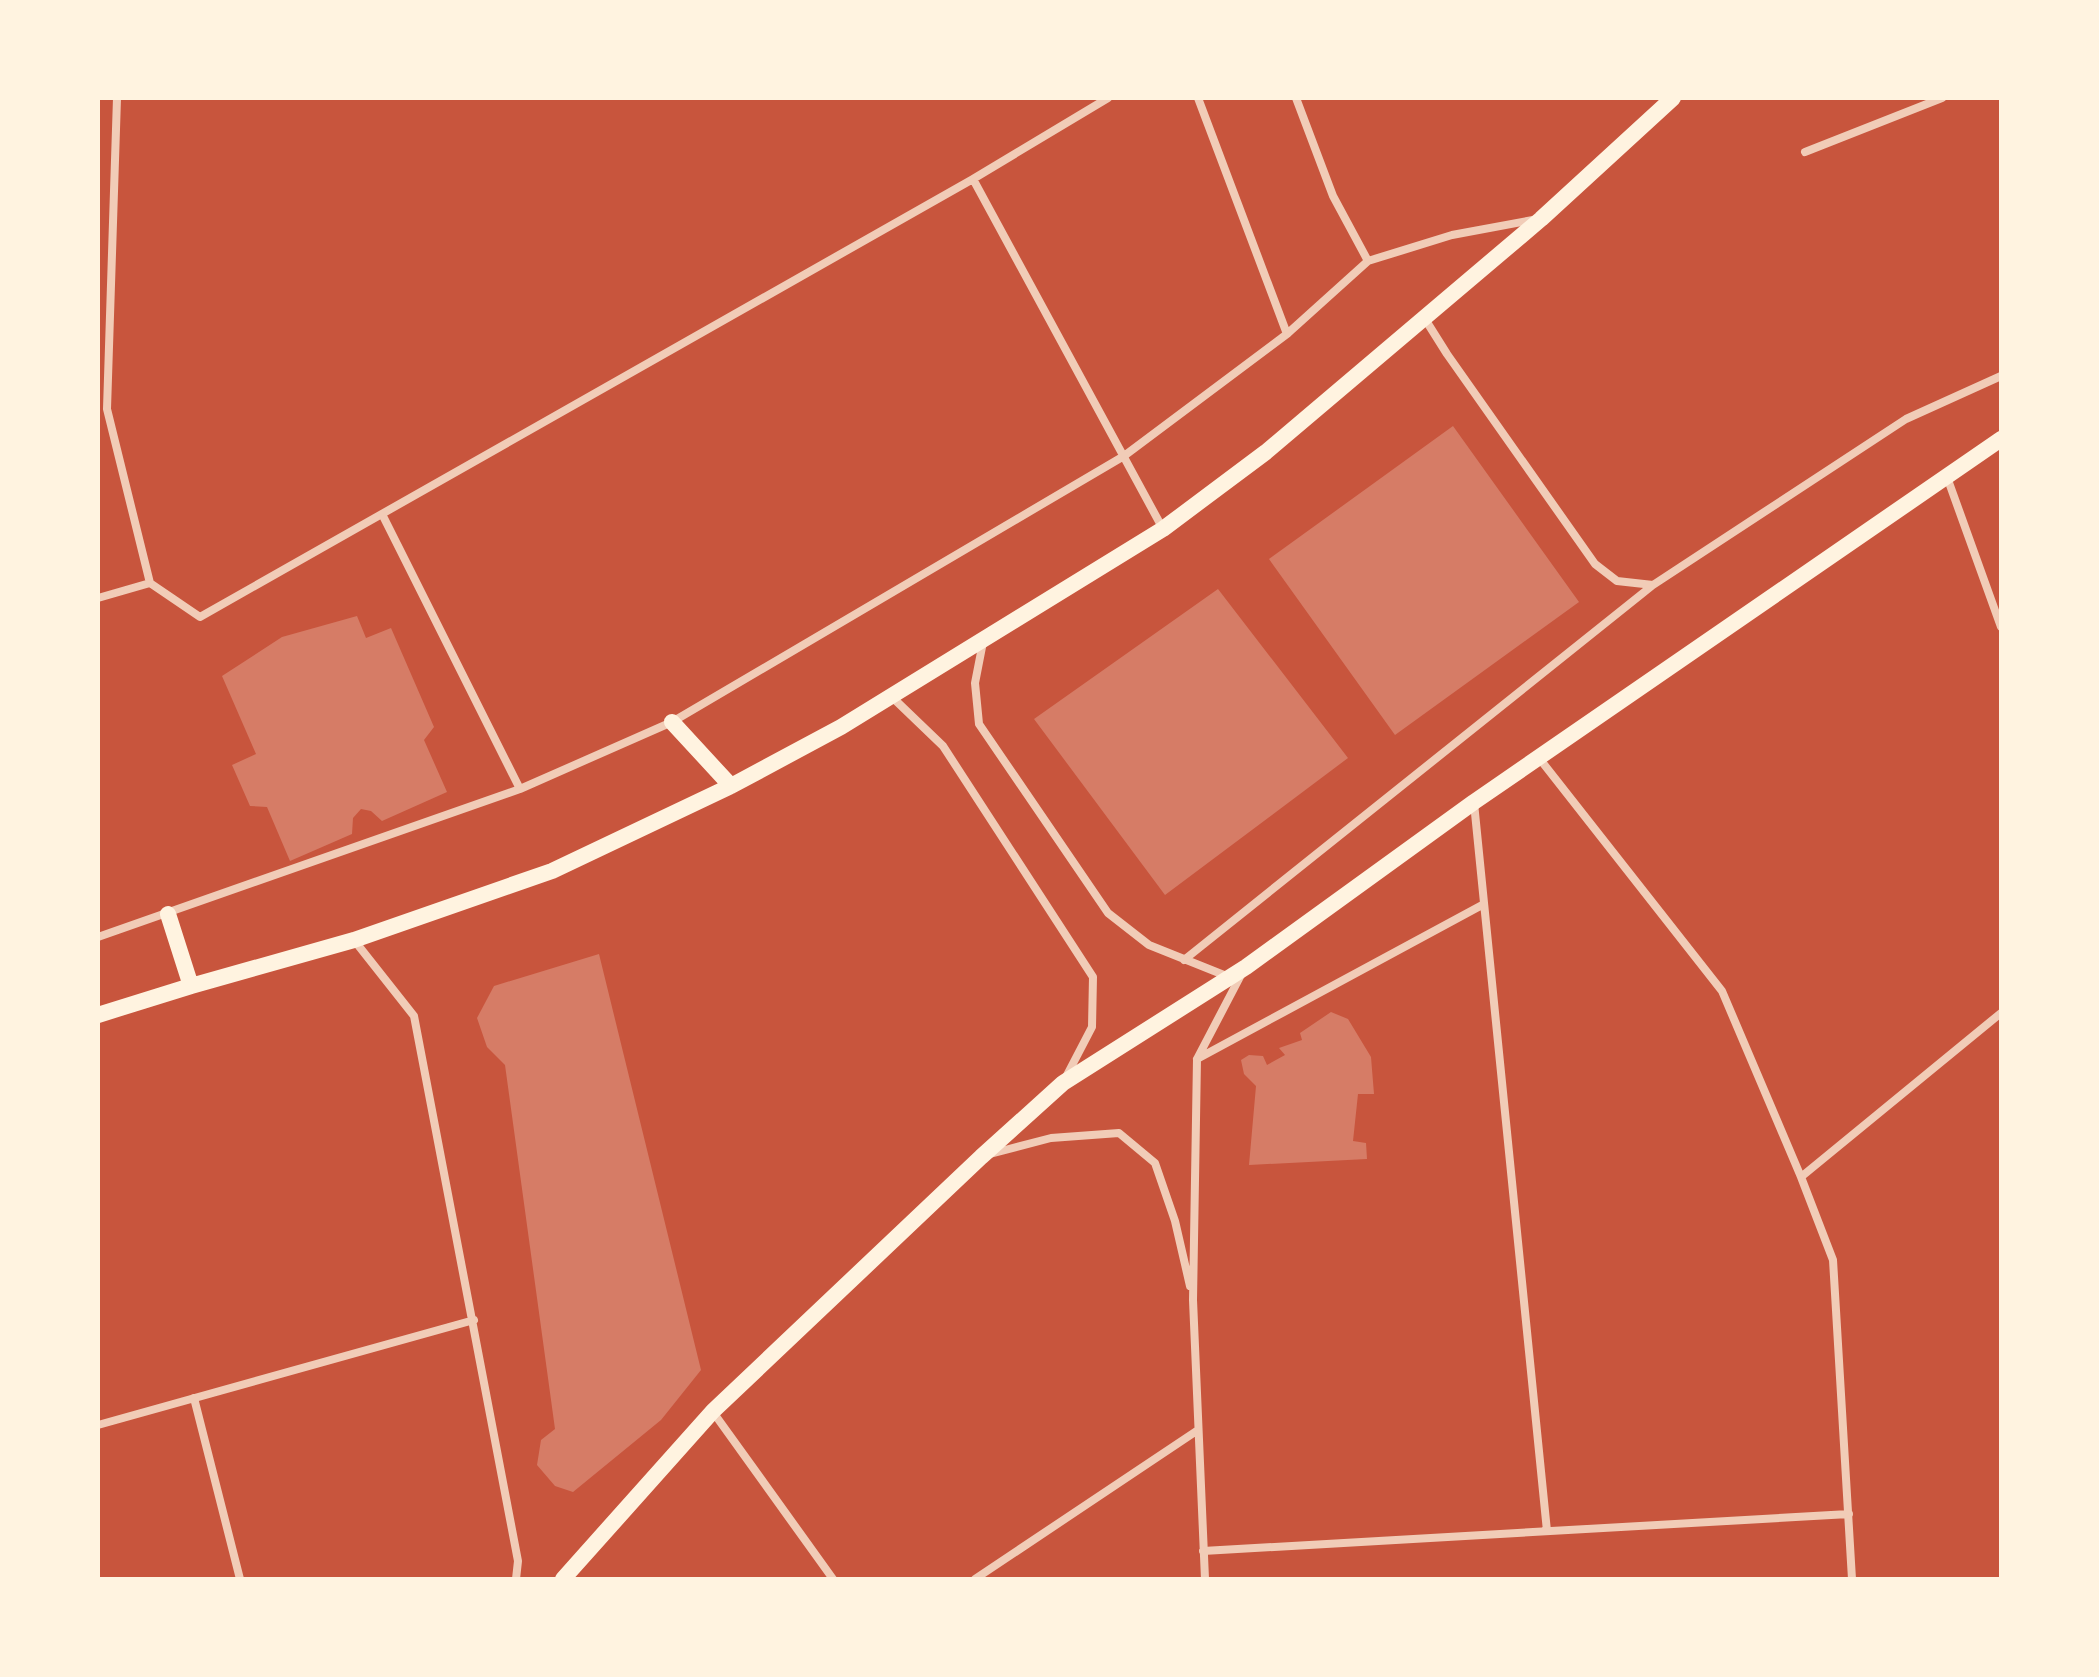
<svg xmlns="http://www.w3.org/2000/svg" width="2099" height="1677" font-family="Quicksand,sans-serif">
<rect width="100%" height="100%" fill="#c8553d"/>
<path fill="#d67c66" d="M1453,426L1579,602L1395,735L1269,559Z
M1218,589L1348,758L1165,895L1034,719Z
M357,616L366,638L391,628L434,727L424,740L447,792L382,821L371,811L361,809L353,818L352,834L290,861L267,807L250,806L232,765L256,754L222,676L282,637Z
M599,954L701,1370L661,1420L573,1492L555,1486L537,1465L541,1440L555,1429L505,1065L487,1047L477,1018L494,986Z
M1331,1012L1348,1019L1371,1057L1374,1094H1358L1353,1141L1366,1143L1367,1159L1249,1165L1256,1086L1244,1074L1241,1060L1249,1055L1263,1056L1267,1065L1285,1055L1279,1048L1302,1040L1300,1033Z"/>
<g fill="none" stroke-linecap="round" stroke-linejoin="round">
<path stroke="#f1ccb7" stroke-width="8" d="M117,98L107,409L150,583L200,617L973,179
M1108,98L973,179L1163,529
M1198,98L1287,334
M1296,98L1333,196L1368,261
M1805,152L1942,98
M1425,319L1447,354L1595,564L1617,581L1653,585L1906,419L2001,376
M1947,477L2001,627
M382,514L520,789
M98,598L150,583
M983,642L975,683L979,724L1108,913L1149,945L1229,977
M892,697L943,746L1093,977L1092,1027L1067,1075
M1539,758L1722,991L1801,1177L1833,1260L1852,1579
M1474,803L1547,1531
M98,937L520,789L672,722L1124,456L1287,334L1368,261L1452,235L1533,220
M354,940L414,1016L518,1561L516,1579
M1184,960L1653,585
M1197,1059L1484,904
M990,1154L1051,1138L1119,1133L1155,1163L1175,1221L1190,1286
M1801,1177L2001,1013
M194,1398L240,1579
M713,1412L833,1579
M98,1425L474,1320
M1203,1551L1849,1514
M975,1579L1198,1430
M1205,1579L1193,1300L1197,1059L1241,975"/>
<path stroke="#fff3e0" stroke-width="16" d="M672,722L731,786
M168,914L191,986
M98,1015L191,986L354,940L552,871L731,786L841,727L1163,529L1266,452L1541,219L1673,98
M563,1579L713,1411L981,1157L1063,1083L1246,967L1474,802L2001,439"/>
</g>
<rect width="2099" height="1677" fill="none" stroke="#fff3e0" stroke-width="200"/>
</svg>
